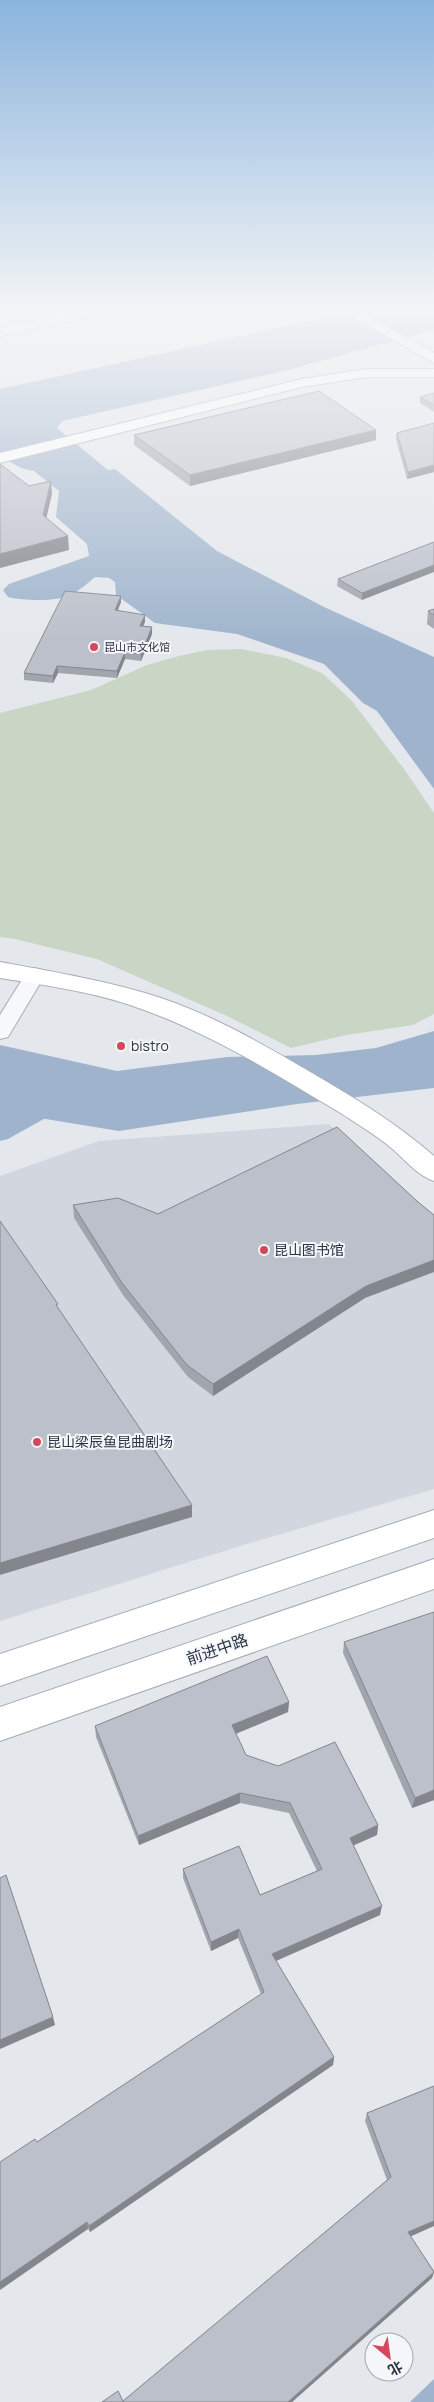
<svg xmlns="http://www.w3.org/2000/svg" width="434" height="2402" font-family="Manrope,'Noto Sans SC',sans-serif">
<rect width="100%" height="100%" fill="#e4e7ec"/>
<path fill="#d2d6de" d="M329,1124L434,1219V1489L240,1546L0,1621V1176L99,1141Z"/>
<path fill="#c9d6c5" d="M241,649L286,658L322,673L351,700L404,769L434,813V1014L413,1025L346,1035L291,1048L227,1016L97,959L15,939L0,937V713L91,690L147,665L179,656L207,650Z"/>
<path fill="#9fb4cc" d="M384,307H434V330L284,371L62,421L57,428L108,470L115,469L217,551L324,607L434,657V789L377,711L363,703L324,664L237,634L155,623L116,595L115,582L109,578L95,577C88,583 81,589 73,594C59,602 24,601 8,597L3,590L9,584L89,556L87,544L56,517L59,491L34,471L21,468L0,456V389L327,317Z
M434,1031V1088L297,1104L119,1131L15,1114L0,1139V1045L117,1071L227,1057L316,1055L376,1048Z
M434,2379V2402H410Z"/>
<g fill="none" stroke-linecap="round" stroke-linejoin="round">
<path fill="#9fb4cc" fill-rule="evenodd" d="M59,1092L67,1094L71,1100L67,1106L8,1139L0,1141V1122L51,1094Z"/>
<g stroke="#a9aeb7" stroke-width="2">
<path id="street" d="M35,968L42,970L45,975L8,1037L0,1039V1015L28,970Z"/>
</g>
<g stroke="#a9aeb7" stroke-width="2">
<path id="secondary" d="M97,307H124L118,311L0,336V328Z
M367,369H434V377H367L302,387L0,463V453L302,379Z
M0,962C49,971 97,979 145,993C204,1010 259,1042 312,1073C355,1098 396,1123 434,1156V1181C416,1175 404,1158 389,1146C374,1134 356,1123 339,1112C272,1072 205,1030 130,1005C88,991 44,985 0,978Z"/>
</g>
<g stroke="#a3abb8" stroke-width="2">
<path id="primary" d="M335,307H352L434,353V363Z
M434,1510V1538L0,1686V1654Z
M434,1559V1589L0,1741V1707Z"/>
</g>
<use href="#street" fill="#f7f8fa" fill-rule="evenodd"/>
<use href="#secondary" fill="#fff" fill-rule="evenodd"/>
<use href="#primary" fill="#fff" fill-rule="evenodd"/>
</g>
<path fill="#a1a5ae" d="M434,393V412L420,403V397Z
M231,412L376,440L190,486L134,445V435Z
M434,423V472L407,479L396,439L397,433Z
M434,542L362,600L337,586L338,579Z
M121,596V602L118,610L145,622L143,626L152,627V634L141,661L125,659L117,678L58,673L53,683L24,680V673Z
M434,609V629L427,624L428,611Z
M73,1205L365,1298L213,1396L188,1377L123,1295L74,1218Z
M344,1642L434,1800L412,1808L343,1653Z
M289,1702L288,1712L236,1734L246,1755L378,1825L377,1835L353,1845L380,1915L276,1961L334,2057L333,2065L90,2232L37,2142L261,1994L238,1938L211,1951L183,1878V1869L260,1895L317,1871L289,1813L240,1803L139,1845L96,1737L95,1726Z
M434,2086L410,2236L434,2271L432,2278L292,2402H102L123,2401L387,2180L365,2121L367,2113Z"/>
<path fill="#83868d" d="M376,430V440L190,486V475Z
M434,465V472L407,479L408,472Z
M51,481L52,494L44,528L43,515Z
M68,536L69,550L0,568V554Z
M434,565V572L362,600V593Z
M121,596V602L115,617V610Z
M145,615V622L140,633V626Z
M152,627V634L141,661V654Z
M125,652V659L117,678V671Z
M57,666L58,673L53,683V676Z
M434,1260V1272L365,1298L213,1396V1384L366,1286Z
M192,1505V1517L0,1575V1563Z
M289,1702L288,1712L232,1735V1725Z
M434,1790V1800L412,1808L415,1798Z
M240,1793V1803L139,1845L138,1836Z
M378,1825L377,1835L348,1848L350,1838Z
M382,1906L380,1915L271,1963L272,1954Z
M239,1929L238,1938L211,1951V1942Z
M53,2017L55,2025L0,2049V2040Z
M334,2057L333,2065L90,2232L89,2226Z
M434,2221V2226L405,2239L408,2232Z
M87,2222L88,2229L0,2290V2282Z
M434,2272L432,2278L292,2402H288Z"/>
<path fill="#bbc0ca" stroke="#83868d" d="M319,391L376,430L190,475L134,435Z
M434,393V405L420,397Z
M434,423V465L408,472L397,433Z
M0,464L29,486L51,481L43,515L68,536L0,554Z
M434,542V565L362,593L338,579Z
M65,591L121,596L115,610L145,615L140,626L152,627L141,654L125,652L117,671L57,666L53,676L24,673Z
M434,609V615L428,611Z
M337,1127L418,1202L434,1215V1260L366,1286L213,1384L187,1365L122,1283L73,1205L118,1198L158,1214Z
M0,1221L58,1304L56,1305L192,1505L0,1563Z
M434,1612V1790L415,1798L344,1642Z
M267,1656L289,1702L232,1725L246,1755L278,1766L335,1742L378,1825L350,1838L382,1906L272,1954L334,2057L89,2226L87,2222L0,2282V2162L35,2139L37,2142L264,1992L239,1929L211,1942L183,1869L239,1846L260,1895L322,1869L290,1803L240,1793L138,1836L95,1726Z
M6,1875L53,2017L0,2040V1878Z
M434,2086V2221L408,2232L434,2272L288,2402H102L118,2391L123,2401L391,2177L367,2113Z"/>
<linearGradient id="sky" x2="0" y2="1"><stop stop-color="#8bb4dd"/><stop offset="0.48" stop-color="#f3f4f6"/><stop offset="1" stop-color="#f3f4f6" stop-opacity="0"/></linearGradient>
<rect width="434" height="644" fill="url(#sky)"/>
<g fill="#d1495b" stroke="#f4f6f9" stroke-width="2">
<circle cx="94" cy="647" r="5"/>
<circle cx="121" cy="1046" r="5"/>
<circle cx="264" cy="1250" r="5"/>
<circle cx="37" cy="1442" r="5"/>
</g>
<g text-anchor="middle" stroke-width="4" stroke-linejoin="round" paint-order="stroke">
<g font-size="11" fill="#2b3445" stroke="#f4f6f9" text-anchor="start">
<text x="104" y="651">昆山市文化馆</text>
</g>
<g font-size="14" fill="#2b3445" stroke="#f4f6f9" text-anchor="start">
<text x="131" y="1051">bistro</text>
<text x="274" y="1255">昆山图书馆</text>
<text x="47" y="1447">昆山梁辰鱼昆曲剧场</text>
</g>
<g font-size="16" fill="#2b3445" stroke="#f4f6f9">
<text transform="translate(217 1649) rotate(-19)" y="6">前进中路</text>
</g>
</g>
<g transform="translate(389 2357) rotate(151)"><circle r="24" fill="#f4f6f9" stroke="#a4a8b1"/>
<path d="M0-4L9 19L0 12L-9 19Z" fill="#d1495b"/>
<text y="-8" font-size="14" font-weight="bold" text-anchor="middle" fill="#2b3445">北</text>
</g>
</svg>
